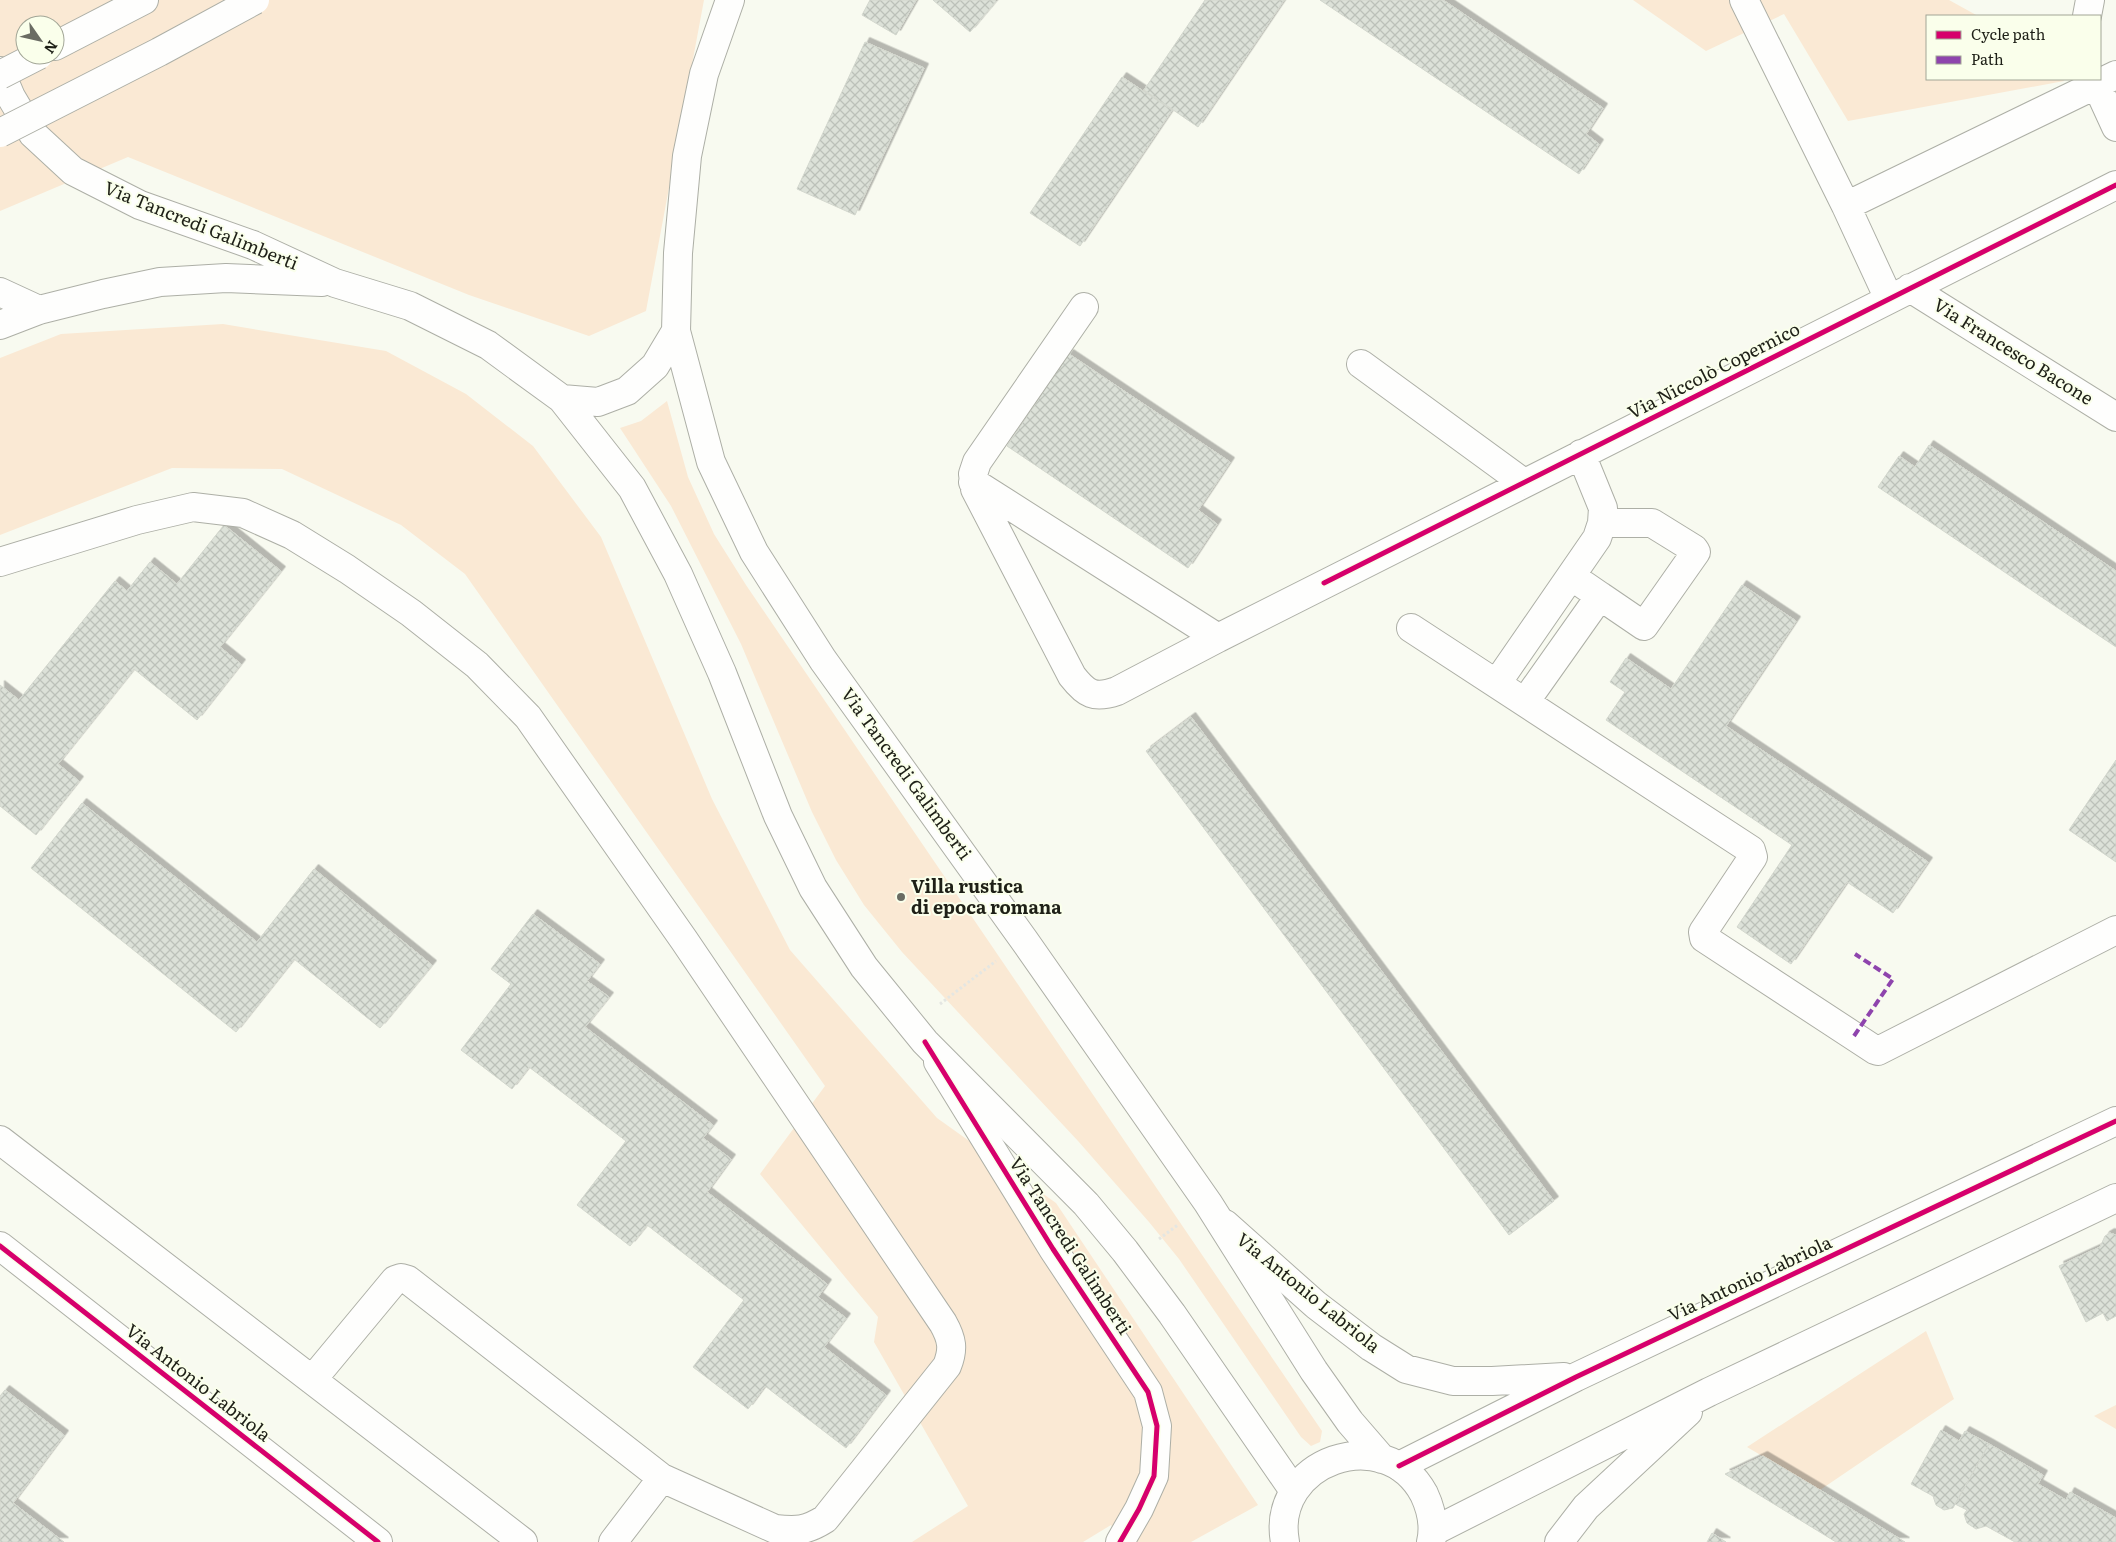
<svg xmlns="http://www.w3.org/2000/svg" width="2116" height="1542" font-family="Literata,serif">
<defs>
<pattern id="building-cross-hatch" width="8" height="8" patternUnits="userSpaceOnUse" patternTransform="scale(1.25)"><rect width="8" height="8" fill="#dce1d8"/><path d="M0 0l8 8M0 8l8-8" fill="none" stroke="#bcc1b9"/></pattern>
<filter id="shadow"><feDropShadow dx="4.5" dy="-4.5" stdDeviation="0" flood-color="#0004"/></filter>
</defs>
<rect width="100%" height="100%" fill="#f8faf0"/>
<path fill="#fae9d4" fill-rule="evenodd" d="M0,0H704L646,311L589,336L469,295L128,157L0,211ZM25,25H55V55H25Z
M1633,0H1949L1978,16H1927V79H2063L2064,81L1848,121L1784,14L1706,51Z
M223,324L386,351L466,394L533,446L601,537L712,799L790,950L937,1118L1056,1203L1258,1505L1191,1542H1119L1111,1525L1083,1542H912L968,1506L874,1342L878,1317L760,1174L825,1086L465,574L401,525L282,469L172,468L0,535V358L61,334Z
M667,401L688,477L714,534L746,585L1322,1431L1320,1442L1311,1446L1301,1437L1179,1259L1149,1222L1078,1141L902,952L864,905L836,860L812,812L741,644L671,506L620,428L641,421Z
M1926,1331L1954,1399L1820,1490L1747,1447Z
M2116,1405V1429L2094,1416Z"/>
<path fill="url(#building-cross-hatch)" stroke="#d3d7ce" filter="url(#shadow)" d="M870,0H916L896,35L862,15Z
M933,0H995L996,1L970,32Z
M1205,0H1284L1198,127L1144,90Z
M1320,0H1443L1603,108L1586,134L1599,144L1579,174Z
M865,42L924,68L855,215L797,189Z
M1122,77L1172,110L1080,246L1030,213Z
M1069,354L1230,462L1198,510L1217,524L1188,568L1007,446Z
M1929,445L2116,571V647L1878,487L1899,456L1915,467Z
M224,525L281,571L220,647L241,664L197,720L134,669L58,764L79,781L36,835L0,806V685L19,700L115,581L127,591L150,562L177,584Z
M1742,585L1796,621L1726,726L1928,862L1893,913L1847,882L1791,964L1737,927L1792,845L1606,720L1625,692L1610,682L1626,658L1671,689Z
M1191,717L1554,1201L1509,1235L1146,751Z
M2116,760V862L2069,830Z
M82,803L257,942L314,869L432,965L380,1028L294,959L236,1032L31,868Z
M533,914L600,964L587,981L609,997L585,1027L713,1125L703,1138L731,1159L707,1192L827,1284L818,1297L846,1318L824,1347L886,1395L846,1448L765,1386L748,1409L693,1367L744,1300L647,1225L630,1246L577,1205L626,1141L529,1067L512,1089L461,1050L511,984L491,969Z
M2110,1233L2116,1235V1316L2107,1321L2103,1313L2086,1322L2059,1266L2100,1247L2105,1236Z
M5,1390L64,1435L13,1503L64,1542H0V1396Z
M1941,1430L1959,1441L1965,1431L1989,1444L1953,1508L1944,1510L1936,1505L1933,1496L1911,1484Z
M1989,1444L2043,1475L2038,1484L2066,1500L2070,1492L2116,1518V1542H2015L1986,1526L1976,1529L1967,1523L1964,1514L1967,1510L1955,1504Z
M1763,1456L1820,1490L1905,1542H1836L1725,1474Z
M1712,1533L1726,1542H1707Z"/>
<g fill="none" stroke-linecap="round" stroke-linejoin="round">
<g stroke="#adafa6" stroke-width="30">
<path id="minor" d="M1744,0L1846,206
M2087,16L2090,0
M2094,79L2116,127
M1910,288L2116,417
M1889,299L1846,206L2116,75
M1084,307L977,462L973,474L975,489L1072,676C1086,694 1094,699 1117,691L1218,638
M1361,364L1524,483
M973,482L1218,638L2116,185
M0,562L137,520L193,507L243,513L292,535L347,569L411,613L477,665L528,717L684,940L943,1323C952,1339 954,1349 947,1366L825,1519C806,1531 797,1531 775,1529L662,1478L408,1280L401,1278L395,1280L312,1380
M1600,596L1644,626L1696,552L1694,549L1652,523H1602
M1411,628L1751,850L1753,857L1703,932L1704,938L1875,1050L1878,1051L2116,930
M1497,683L1597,538L1602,523L1603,508L1581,454
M1525,702L1600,596L1584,585
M938,1062L1053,1249L1148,1392L1157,1426L1154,1476L1139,1509L1120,1542
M0,1140L523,1542
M1225,1224L1316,1305L1371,1347L1406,1369L1453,1381H1492L1564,1377
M0,1246L378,1542
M1399,1466L1576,1377L2116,1121
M1434,1531L1709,1392L2116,1198
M613,1542L662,1478
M1559,1542L1586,1507L1688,1412"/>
</g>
<g stroke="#adafa6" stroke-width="30">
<path id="major" d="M730,0L704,74L687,156L678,253L676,331L711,462L754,552L823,660L1024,940L1208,1203L1314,1371L1350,1422L1382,1459
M0,71L11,97L33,134L73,171L140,205L253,245L335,283L410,306L488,345L562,399L632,488L678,574L722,673L778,816L813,888L864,967L925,1042L1086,1204L1125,1251L1172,1314L1294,1491
M0,292L39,310
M0,325L39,310L103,294L160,282L226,278L322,282
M562,399L598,402L627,391L655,366L676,331
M1285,1542C1270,1462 1384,1420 1424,1494C1431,1509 1435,1525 1431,1542"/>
</g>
<g stroke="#adafa6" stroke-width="30">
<path id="highway" d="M55,46L144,0"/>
</g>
<path stroke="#e4e6e2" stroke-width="3" stroke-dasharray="2.5 2.5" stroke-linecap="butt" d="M940,1004L996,961
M1159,1239L1179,1224"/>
<use href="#minor" stroke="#fefefd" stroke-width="28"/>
<use href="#major" stroke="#fefefd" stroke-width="28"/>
<use href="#highway" stroke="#fefefd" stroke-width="28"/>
<g stroke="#adafa6" stroke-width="30" stroke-linecap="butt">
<path id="highway-bridge" d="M0,75L39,55
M0,133L159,52L255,0"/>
</g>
<use href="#highway-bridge" stroke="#fefefd" stroke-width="28"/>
<path stroke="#8e44ad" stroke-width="4" stroke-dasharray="8 4" stroke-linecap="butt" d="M1854,1036L1893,979L1855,954"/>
<g stroke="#faffeb" stroke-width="8">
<path id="cycleway" d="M1324,583L2116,185
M925,1042L1053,1249L1148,1392L1157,1426L1154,1476L1139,1509L1120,1542
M0,1246L378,1542
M1399,1466L1576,1377L2116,1121"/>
</g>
<use href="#cycleway" stroke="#d6006c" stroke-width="5"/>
</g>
<circle fill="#6a6c63" stroke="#faffeb" stroke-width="2" cx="901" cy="897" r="5"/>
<g text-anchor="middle" stroke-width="4" stroke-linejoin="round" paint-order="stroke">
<g font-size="18" fill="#1e2017" stroke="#faffeb">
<text transform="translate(201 226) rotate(22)" y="6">Via Tancredi Galimberti</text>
<text transform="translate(2013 352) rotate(32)" y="6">Via Francesco Bacone</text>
<text transform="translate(1714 371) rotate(-27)" y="6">Via Niccolò Copernico</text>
<text transform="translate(906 774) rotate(54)" y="6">Via Tancredi Galimberti</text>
<text transform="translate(1070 1246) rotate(57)" y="6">Via Tancredi Galimberti</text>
<text transform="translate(1750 1279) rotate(-25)" y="6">Via Antonio Labriola</text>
<text transform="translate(1308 1293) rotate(39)" y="6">Via Antonio Labriola</text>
<text transform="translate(198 1383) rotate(38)" y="6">Via Antonio Labriola</text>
</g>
<g font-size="18" font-weight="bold" fill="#1e2017" stroke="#faffeb" text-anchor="start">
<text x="911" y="893">Villa rustica<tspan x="911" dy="21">di epoca romana</tspan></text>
</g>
</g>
<rect x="1926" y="15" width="175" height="65" fill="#faffeb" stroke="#a2a696"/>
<rect x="1936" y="31" width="25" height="8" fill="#d6006c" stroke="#a2a696"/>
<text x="1971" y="40" font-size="15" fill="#1e2017">Cycle path</text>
<rect x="1936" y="56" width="25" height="8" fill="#8e44ad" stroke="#a2a696"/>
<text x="1971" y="65" font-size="15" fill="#1e2017">Path</text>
<g transform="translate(40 40) rotate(124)"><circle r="24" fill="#faffeb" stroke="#a2a696"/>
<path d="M0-4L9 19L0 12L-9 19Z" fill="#6a6c63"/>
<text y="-8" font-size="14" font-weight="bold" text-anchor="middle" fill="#1e2017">N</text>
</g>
</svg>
